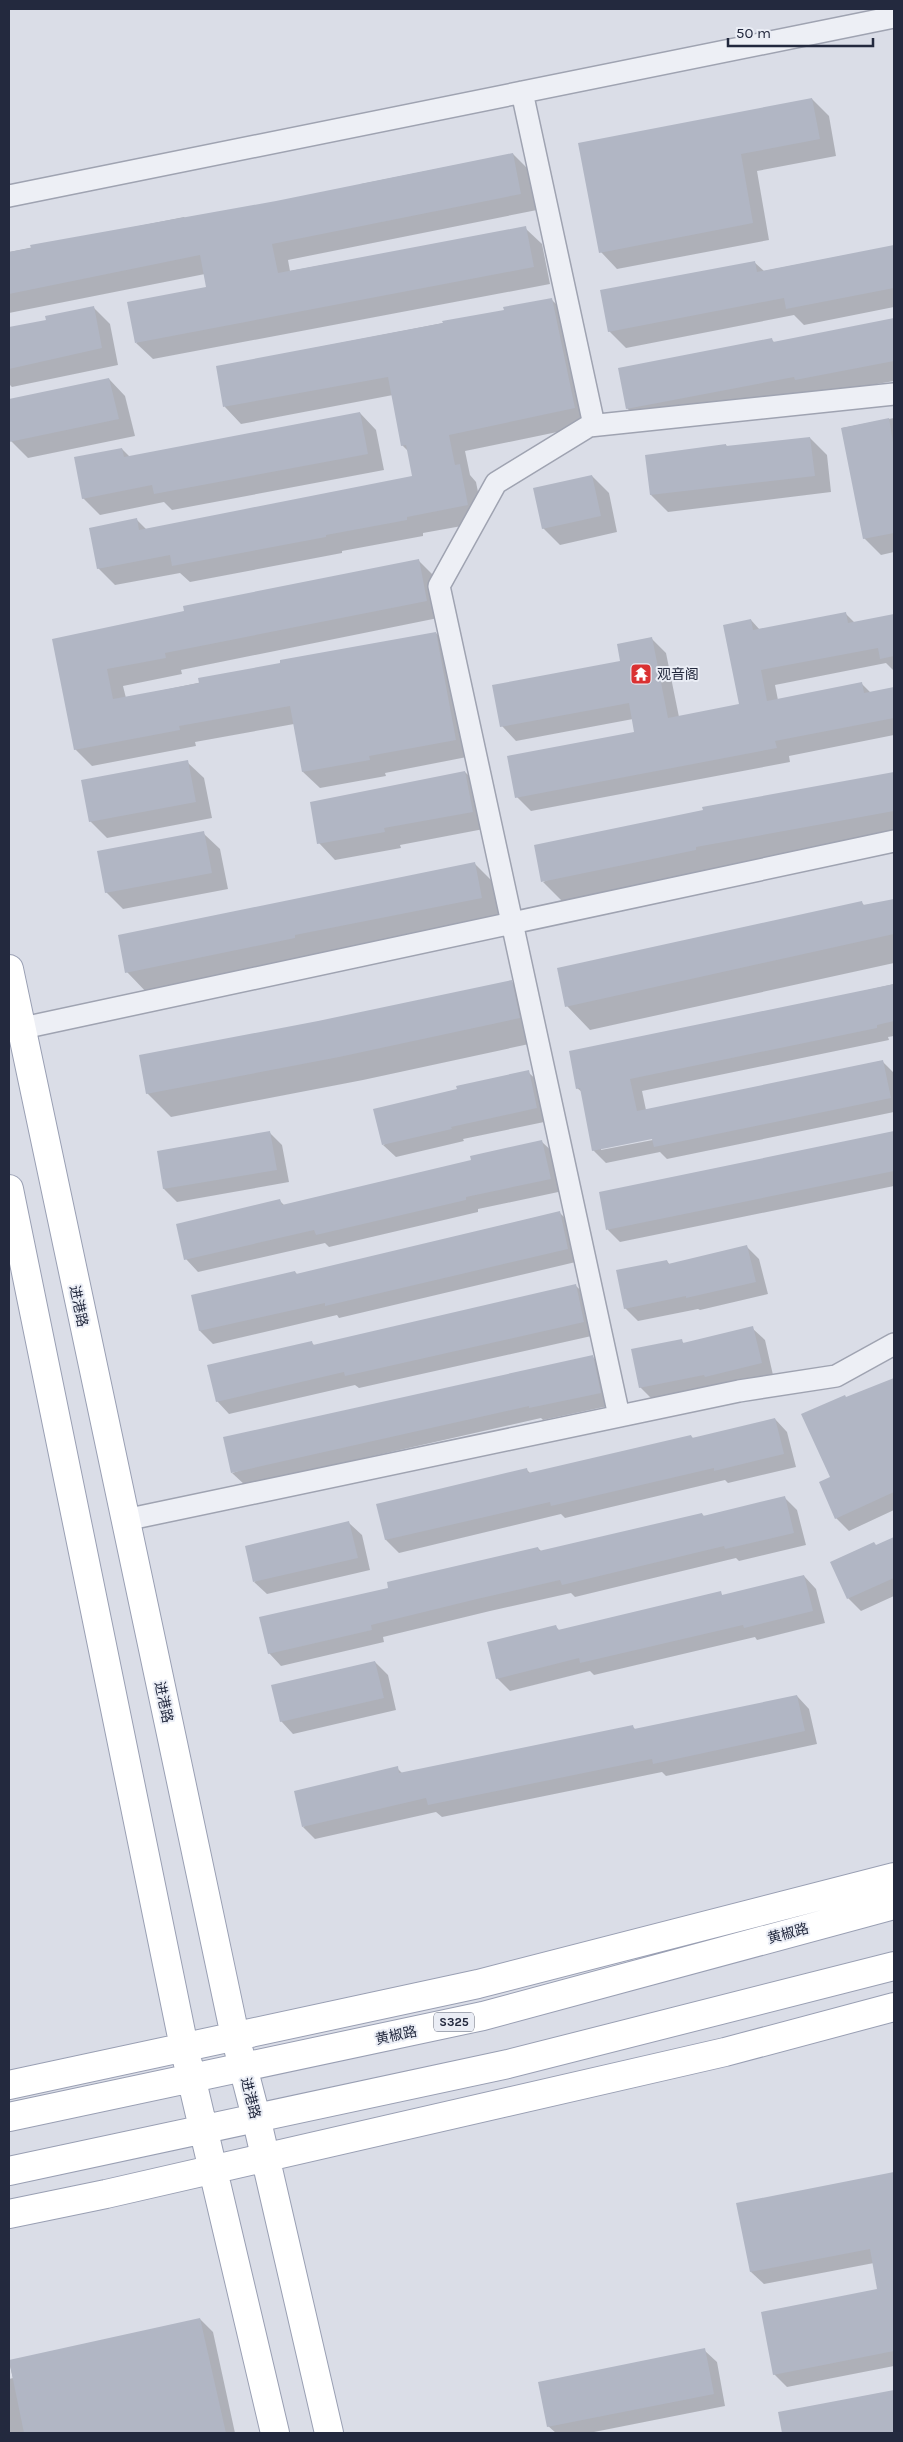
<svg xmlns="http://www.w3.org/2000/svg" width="903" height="2442" font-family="Karla,'Noto Sans SC',sans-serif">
<rect width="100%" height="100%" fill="#dadde7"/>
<path fill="#0003" fill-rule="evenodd" d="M812,99L829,116L836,156L757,171L769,240L617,269L601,252Z
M513,154L530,171L537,210L288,260L290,271L525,228L542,244L550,284L153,359L136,343L208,288L205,274L9,313V252L184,217L186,219L361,186V184Z
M894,246V307L804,325L794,315L626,348L609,331L754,262L764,271Z
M551,299L568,316L591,425L465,451L470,475L476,482L484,522L423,533V536L342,551V553L190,582L180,573L115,585L98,568L137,520L147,530L413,477L409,452L402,445L393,395L241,424L225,407L217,367L505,311Z
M93,307L110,324L118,365L12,387L9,384V329L47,321Z
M894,320V381L643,425L627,408L772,340L775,343Z
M109,379L125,396L135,436L28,458L11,441L9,428V400Z
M360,413L376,430L384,470L172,510L164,502L100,515L83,498L122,449L130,457Z
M894,418V552L881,555L864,538L842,428Z
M810,438L827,455L831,492L668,512L651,495L646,456L726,445L728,447Z
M592,476L609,493L617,532L560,545L543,528Z
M419,561L436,578L443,617L181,670L182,674L123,686L126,698L436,633L452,650L472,756L385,773L386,776L320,788L303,772L294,724L195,742L196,746L92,766L75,749L53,640Z
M845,613L855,623L894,615V671L886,663L775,685L778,700L861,683L871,693L894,688V735L789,756L790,762L531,811L517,797L636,733L633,719L516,741L502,726L622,662L652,639L666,653L679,717L740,705L751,620L760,630Z
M187,762L204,778L212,818L107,838L90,821Z
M465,772L482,789L489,828L400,845L401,848L335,860L319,843Z
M894,773V838L566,905L543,882L704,811V808Z
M203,833L220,849L228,889L123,909L106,892Z
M474,863L498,887L505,921L150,996L127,972Z
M894,900V963L590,1030L567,1006L862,903L865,906Z
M511,981L535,1005L543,1041L363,1080L171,1117L147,1093L318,1023Z
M894,984V1036L888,1037L889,1040L642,1091L646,1110L882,1061L894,1073V1112L667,1159L660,1152L606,1163L593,1150L582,1092L577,1088L785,1009ZM658,1136V1139L601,1150V1148Z
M528,1072L541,1084L549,1121L463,1139L464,1141L396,1157L383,1145Z
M270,1133L282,1145L289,1182L177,1202L164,1189L158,1152Z
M894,1133V1186L620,1242L608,1230L600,1193Z
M542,1142L555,1154L563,1191L478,1209V1212L329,1247L325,1243L198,1272L186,1259L280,1201L285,1206L472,1161Z
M559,1212L572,1225L580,1261L339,1318L337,1315L213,1344L200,1331L192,1296L295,1272L298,1275Z
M746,1246L759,1259L768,1294L700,1310L698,1309L638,1321L625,1308L667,1261L670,1265Z
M576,1286L589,1298L596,1335L359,1388L355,1385L229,1414L217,1401L311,1342L315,1346Z
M752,1328L765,1340L773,1375L653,1400L640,1387L681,1341L685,1344Z
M592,1356L605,1369L613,1405L543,1420L541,1418L245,1485L232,1473Z
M894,1379V1510L849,1531L836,1518L831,1478L847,1398Z
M775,1419L787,1432L796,1467L728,1483L725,1480L565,1518L561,1514L399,1553L386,1540L378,1505L527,1470L531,1474L691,1436L694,1439Z
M785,1498L797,1510L806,1545L739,1561L736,1558L575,1597L571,1593L490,1611L383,1637L384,1642L281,1666L269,1653L390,1589L538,1548L542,1552L702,1514L705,1517Z
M349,1523L362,1535L370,1570L267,1594L254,1582Z
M894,1539V1596L861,1611L848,1598L876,1546Z
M804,1576L816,1589L825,1623L757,1640L755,1637L594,1675L590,1671L510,1691L497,1678L556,1627L560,1631L720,1593L723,1596Z
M375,1662L388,1675L396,1710L293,1734L281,1721Z
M797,1696L809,1709L817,1744L666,1776L662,1772L442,1817L436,1812L315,1839L303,1827L397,1768L403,1774L632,1726L636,1730Z
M894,2173V2366L787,2387L774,2374L879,2290L874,2263L764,2284L751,2272L738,2204Z
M200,2319L213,2332L235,2433H9V2379L13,2378L9,2362Z
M704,2350L717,2362L725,2406L589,2433H556L548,2426Z
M894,2391V2433H783L780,2413Z"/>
<path fill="#b1b6c4" d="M812,98L820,139L741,154L753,223L599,253L578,143Z
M513,153L521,194L272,244L278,273L526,226L534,267L135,343L127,302L206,287L200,255L9,294V252L31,248L30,245L276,201Z
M894,245V288L786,309L784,298L608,332L600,290L755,261L757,272Z
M552,298L575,408L449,435L455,465L460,464L468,505L407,517V520L326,535V537L172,566L170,555L97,569L89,528L137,518L139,530L412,476L406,445L401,446L388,377L223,407L216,366L443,323L442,321L504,310L503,307Z
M94,306L102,348L9,369V327L46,320L45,316Z
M894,318V361L795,380L794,377L626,409L618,368L772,338L773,342Z
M109,378L119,419L9,442V399Z
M360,412L368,454L154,494L152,485L82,499L74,457L122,448L124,457Z
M889,418L894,448V533L863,539L841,428Z
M810,437L815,476L650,495L645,455L726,444V446Z
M592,475L601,516L542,529L533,488Z
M419,559L427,601L165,653L166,658L107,669L113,699L199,683L198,678L280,663V660L436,632L456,740L369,756L370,760L302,772L290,706L179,726L180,730L74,750L52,639L184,611L183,606Z
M846,612L848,623L894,614V656L880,659L878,648L761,670L767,701L862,682L864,693L894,687V718L775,741L777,748L515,798L507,756L634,732L629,703L500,727L492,685L620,661L617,644L652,637L668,718L739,704L723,625L751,619L753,630Z
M188,760L196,802L89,822L81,780Z
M465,771L473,812L384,828L385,832L317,844L310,802Z
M894,772V811L696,847V850L541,882L534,845L703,810L702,807Z
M204,831L212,873L105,893L97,851Z
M475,862L482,898L295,935V938L125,973L118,935Z
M894,899V934L565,1007L557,968L862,901L863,905Z
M512,980L520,1018L339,1057L146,1094L139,1055L318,1021Z
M894,984V1021L877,1025V1028L630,1079L637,1111L883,1060L891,1098L654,1147L652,1139L592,1151L580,1088L576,1089L569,1051Z
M529,1070L537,1108L451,1127L452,1129L382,1145L373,1109L457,1089L456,1086Z
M270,1131L277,1170L163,1189L157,1151Z
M894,1131V1171L606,1230L599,1192Z
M542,1140L551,1179L466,1197V1200L316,1235L314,1230L184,1260L176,1224L280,1199L282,1205L471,1160L470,1156Z
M560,1211L568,1249L325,1306V1303L199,1331L191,1295L295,1271L296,1274Z
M747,1245L756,1282L686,1298V1296L624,1309L616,1270L667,1260L668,1264Z
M576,1284L584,1322L345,1376L344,1372L216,1402L207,1365L312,1341L313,1345Z
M753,1326L762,1363L705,1377L704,1375L639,1388L631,1349L682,1339L683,1343Z
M593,1355L601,1393L529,1408V1406L231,1473L223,1437Z
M894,1378V1492L835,1519L819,1482L830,1477L801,1414L845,1395L846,1397Z
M775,1418L784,1454L714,1471V1468L551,1506L550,1502L385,1540L376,1504L527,1468L528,1473L691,1435L692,1438Z
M785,1496L794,1533L725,1549L724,1546L562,1585L560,1580L477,1599L371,1625L372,1630L268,1654L259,1617L388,1588L387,1582L538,1547L539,1551L702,1513L703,1516Z
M349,1521L358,1558L253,1582L245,1546Z
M894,1537V1578L847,1599L830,1562L874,1542L876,1545Z
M804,1575L813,1611L744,1628L743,1625L580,1663L579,1658L496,1679L487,1642L556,1625L558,1630L721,1591L722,1595Z
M375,1661L384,1698L280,1722L271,1685Z
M797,1695L805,1731L653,1764L652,1759L428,1805L426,1798L302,1827L294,1791L398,1766L399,1773L633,1725L634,1729Z
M894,2172V2351L773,2375L761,2312L877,2289L870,2249L750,2272L736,2203Z
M200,2318L226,2433H24L9,2360Z
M705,2348L714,2394L547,2427L538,2382Z
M894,2390V2433H782L778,2412Z"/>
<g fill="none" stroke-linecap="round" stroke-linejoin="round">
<g stroke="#9fa3b1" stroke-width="24">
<path id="minor" d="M522,92L594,425
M9,196L894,17
M9,1031L894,841
M619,1416L439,586L496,483L589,426L894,394
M125,1520L739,1391L836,1376L894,1344"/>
</g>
<g stroke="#999fb3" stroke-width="30">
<path id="major" d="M9,969L235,2036L256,2117L329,2433
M9,1189L184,2047L275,2433
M9,2085L478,1984L894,1877
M9,2117L483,2016L894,1905
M9,2171L508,2064L894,1966
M9,2214L106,2194L725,2052L894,2007"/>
</g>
<use href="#minor" stroke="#edeff5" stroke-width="21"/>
<use href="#major" stroke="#fff" stroke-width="28"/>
</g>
<defs>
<g id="temple-square" transform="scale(1.125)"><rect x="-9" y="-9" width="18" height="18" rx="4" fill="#da3132" stroke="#eaedf5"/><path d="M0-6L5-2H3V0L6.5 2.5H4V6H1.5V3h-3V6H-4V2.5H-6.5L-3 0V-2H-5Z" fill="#fff"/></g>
</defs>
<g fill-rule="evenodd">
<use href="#temple-square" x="641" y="674"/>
</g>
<g text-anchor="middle" stroke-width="4" stroke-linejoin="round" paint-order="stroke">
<rect fill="#eaedf5" stroke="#5f6475" stroke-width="1" x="434" y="2012.5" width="40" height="19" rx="4"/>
<g font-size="12" font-weight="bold" fill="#23293e">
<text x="454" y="2026">S325</text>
</g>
<g font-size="14" fill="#23293e" stroke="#eaedf5" text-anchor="start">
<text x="657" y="679">观音阁</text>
</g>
<g font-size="14" fill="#23293e" stroke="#eaedf5">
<text transform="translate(79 1306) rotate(78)" y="5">进港路</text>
<text transform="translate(164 1702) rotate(78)" y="5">进港路</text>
<text transform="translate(788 1933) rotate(-15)" y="5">黄椒路</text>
<text transform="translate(396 2035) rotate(-12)" y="5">黄椒路</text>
<text transform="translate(251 2098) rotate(76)" y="5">进港路</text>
</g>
</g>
<rect width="903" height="2442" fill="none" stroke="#23293e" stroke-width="20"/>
<path d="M728 38v8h145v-8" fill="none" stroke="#23293e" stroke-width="2.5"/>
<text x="736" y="38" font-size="15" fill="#23293e" stroke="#eaedf5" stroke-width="4" paint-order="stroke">50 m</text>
</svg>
